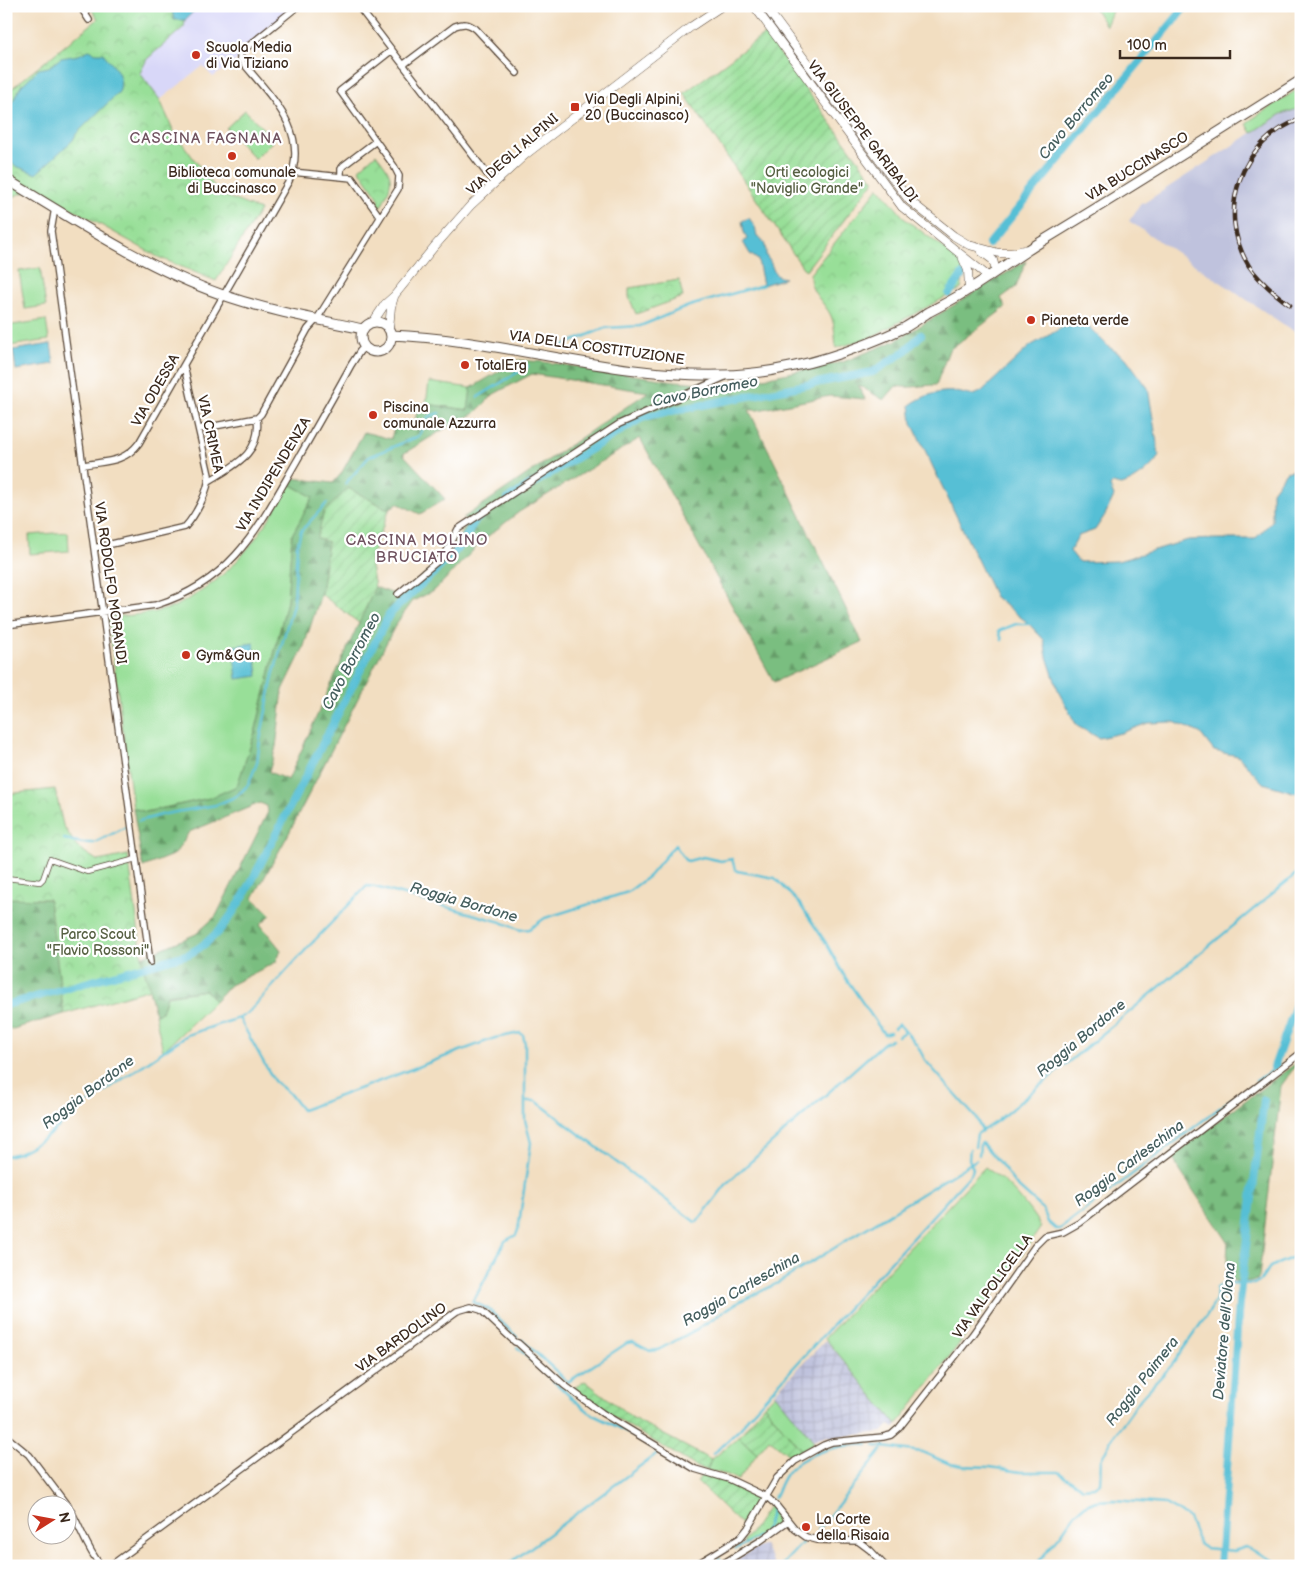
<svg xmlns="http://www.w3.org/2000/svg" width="1307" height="1572" font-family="'Balsamiq Sans',sans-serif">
<defs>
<pattern id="industrial-grid" width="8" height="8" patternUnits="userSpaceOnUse" patternTransform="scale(1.25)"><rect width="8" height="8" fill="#bfc2dd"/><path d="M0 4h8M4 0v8" fill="none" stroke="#a5a7bd"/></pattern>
<pattern id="forest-firs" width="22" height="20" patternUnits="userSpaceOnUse" patternTransform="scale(1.25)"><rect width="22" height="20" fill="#7abe80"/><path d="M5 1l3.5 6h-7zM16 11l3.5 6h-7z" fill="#659b68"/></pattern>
<pattern id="park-crowns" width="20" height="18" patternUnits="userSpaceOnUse" patternTransform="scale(1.25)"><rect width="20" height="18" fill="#98df98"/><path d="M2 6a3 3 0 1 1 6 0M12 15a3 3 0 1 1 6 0" fill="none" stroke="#84c083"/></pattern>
<pattern id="garden-furrows" width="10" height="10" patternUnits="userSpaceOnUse" patternTransform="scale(1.25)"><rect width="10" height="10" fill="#98df98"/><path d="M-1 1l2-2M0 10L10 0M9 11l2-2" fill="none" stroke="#84c083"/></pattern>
</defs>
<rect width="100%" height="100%" fill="#fff"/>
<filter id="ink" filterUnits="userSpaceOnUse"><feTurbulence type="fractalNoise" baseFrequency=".02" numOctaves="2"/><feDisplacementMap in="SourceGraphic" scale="10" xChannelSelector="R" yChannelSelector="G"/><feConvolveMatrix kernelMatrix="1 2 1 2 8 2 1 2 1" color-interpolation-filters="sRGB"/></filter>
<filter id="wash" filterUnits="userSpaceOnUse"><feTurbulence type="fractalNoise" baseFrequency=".0096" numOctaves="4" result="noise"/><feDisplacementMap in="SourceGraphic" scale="20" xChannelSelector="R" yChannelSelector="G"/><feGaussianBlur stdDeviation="1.12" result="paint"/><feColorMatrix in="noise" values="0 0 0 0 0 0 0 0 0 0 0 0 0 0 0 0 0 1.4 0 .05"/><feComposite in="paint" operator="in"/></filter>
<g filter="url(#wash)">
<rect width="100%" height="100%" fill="#f2dec1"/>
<path fill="#d8d7f8" d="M199,6H298L242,50L240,58L213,77L203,66L160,100L139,73L147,59L184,27L185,20Z"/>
<path fill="url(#industrial-grid)" d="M826,1340L897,1425L894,1428L889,1425L882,1432L830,1438L829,1436L812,1440L774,1393Z
M764,1545L775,1566H726L749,1552Z"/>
<path fill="#bfc2dd" d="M1301,107V336L1129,221L1142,202L1144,203L1281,114Z"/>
<path fill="#98df98" stroke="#6a845b" d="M1093,6H1114L1106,26Z
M1301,87V108L1281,114L1252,133L1247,124L1249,121Z
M245,110L274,140L255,159L226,128Z
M40,268L46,306L25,309L19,271Z
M46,320L49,340L9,346L6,326Z
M429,382L471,388L469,410L426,404Z
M290,484L313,497L292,535L287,601L256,729L237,787L210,798L145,812L133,808L108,619L112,617C131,615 154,614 173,607C185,602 195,595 206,588C246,559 266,525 290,484Z
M68,532L69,551L30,554L29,535Z
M206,990L215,1001L163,1051L155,1014L162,1012L167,996Z
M985,1167C1009,1183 1026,1203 1041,1227L972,1327L897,1425L825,1338Z
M775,1394L812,1439L814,1443L801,1450L764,1405Z
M739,1437L757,1454L739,1479L738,1480L728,1475L707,1470L711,1460Z
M773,1505L783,1523L745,1545L743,1540L750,1534L768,1507Z"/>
<path fill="url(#forest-firs)" stroke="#5a744f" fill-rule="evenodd" d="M1026,261L1016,287L1001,298L1006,307L949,350L936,385C922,385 909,389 896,386L884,400L858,385L865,399L830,396L758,410H749L862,642L774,682L640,438L519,512L483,540L435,590L413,601L396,624L288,835L253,898L271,915L260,924L281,950L276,962L230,985L215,1001L206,990L167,995L162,1012L155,1014C151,995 145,976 142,957L196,934L216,916L268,812L267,806L260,803L189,832L175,854L143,867L133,808L146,812L210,798L237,786L256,729L287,601L292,535L313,497L290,484L293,478L333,483L341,474L364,432L391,439L394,427L413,430L419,403L468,410L471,388L518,360L544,362L675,381L729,385L843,362L897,340ZM532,374L648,392L463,518L467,524L449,554L399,596L375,587L288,780L269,772L276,747L283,690L303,649L321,594L328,541L348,488L389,510L397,503L420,514L445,499L403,454L454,423L474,414L494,394Z
M6,898L49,899L64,1014L6,1031Z
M1299,1061L1281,1086L1259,1277L1257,1280C1246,1282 1234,1284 1226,1276L1228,1242L1180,1171L1173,1157L1223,1117Z"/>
<path fill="url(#park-crowns)" stroke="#6a845b" d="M89,6H198L185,20L184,27L147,59L140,73L160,100L174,132L220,194L260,210L216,281L158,257L35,188L17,195L6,201V93L98,19Z
M376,154C394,177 394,179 382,205L379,206L377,203L380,200L359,169Z
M879,187L905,219L960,260L964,274L961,289L869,338L836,348C835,338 835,325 831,316C824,301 809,293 810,274Z
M679,280L683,297L636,314L629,297V288Z
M55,789L63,825L77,847L98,861L128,855L144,970L150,989L64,1014L49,899L6,898V794Z"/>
<path fill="url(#garden-furrows)" stroke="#6a845b" d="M765,34L874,181L806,270L803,268L684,93Z
M348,488L389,510L370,561L375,587L359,623L321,594L328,542L317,538L324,512Z
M585,1381L633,1418L711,1460L707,1470L697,1467L602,1410L574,1388Z
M764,1405L801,1450L794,1454L792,1453L790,1456L769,1439L757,1454L739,1437Z
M702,1474L721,1479L759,1497L743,1526L697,1482Z"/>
<path fill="#57bfd5" stroke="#49747a" d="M171,6H199L185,20H174Z
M89,50L96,53H103C113,66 125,75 119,92L76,134L73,140L36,174L16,166L6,160V106L13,101L21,86L39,69L49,67L61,58L79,55Z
M749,218L755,227L757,236C765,239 766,248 766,256C776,267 770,276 785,278L763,285L758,260L750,254L743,242L747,239L744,232L742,221Z
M1088,326L1109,347L1126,358L1148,388L1159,455C1155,466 1132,484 1120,485C1120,485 1113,483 1113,483L1110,487L1114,496L1105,515L1095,530L1078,536L1070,551L1079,562L1118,561L1188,540L1216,539H1255L1272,521V491L1286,472L1301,468V791L1296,793L1263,783L1238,756L1214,751L1200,733L1174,722L1148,723L1121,733L1099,738L1077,726L1059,693L1047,657L1044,640L1028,623L995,597L912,423L910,405C922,396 940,390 955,392C968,393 969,399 982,391L1030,346L1063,327Z
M51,344L54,364L16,370L13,350Z
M254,643L258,676L237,679L233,646Z"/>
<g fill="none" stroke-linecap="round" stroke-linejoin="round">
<path stroke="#57bfd5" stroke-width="2.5" d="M559,347L605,328L640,326L689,306L763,285
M478,397L528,366
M345,484L369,457L419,436L428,417L439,413
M1002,640L999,631L1016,624H1029
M139,821L165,814L216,805L237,796L248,785L257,763L260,740L273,676L294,601L297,546L301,531L327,503
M64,839L82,843H94L126,827
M239,1018L274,1081L289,1093L302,1110L495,1038L520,1033L523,1035L525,1044V1120L531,1143L518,1230L516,1235L505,1241L473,1302L488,1309L517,1337
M894,1028L899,1024L917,1045L925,1060L976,1118L982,1130
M898,1036L904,1032
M1256,1081L1280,1065
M525,1101H536L695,1222H697L728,1182L884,1043L891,1040
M975,1147L977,1134L997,1121L1301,870
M979,1155L980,1145L982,1143L1003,1167L1015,1184L1043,1209L1048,1222L1056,1229H1060L1230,1100L1244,1092
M6,1156L19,1153L44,1139L83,1106L187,1035L239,1018L248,1013L312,943L367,886L375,887L501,922L520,930L529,929L545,918L628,892L649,876L675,845L685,860L688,861L703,857L721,861L732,859L735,869L737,871L775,878L799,903L826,943L845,977L882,1031L884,1034L890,1032
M1226,1283L1254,1284L1261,1280L1270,1267L1301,1254
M522,1340L568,1382L627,1343L633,1342L650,1351L658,1350L699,1328L735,1304L778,1283L976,1160
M875,1446L922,1452L950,1464L963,1466L990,1467L1020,1472H1058L1083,1488L1094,1487L1100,1483L1101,1460L1111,1440L1141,1398L1172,1365L1211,1309L1216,1300L1217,1288L1220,1286
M713,1454L741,1428L749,1416L971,1174L973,1169L969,1159L970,1149
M774,1498C778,1490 781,1481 786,1474C801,1453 844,1443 868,1445
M818,1530L885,1446
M736,1549L764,1533L767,1528L772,1508
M506,1566L659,1452L622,1429L593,1415L574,1400L517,1347
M708,1566L720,1558
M781,1566L802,1543
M1035,1566L1062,1533L1075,1514L1084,1506L1096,1501L1114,1500L1165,1504L1189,1518L1199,1544L1205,1548L1234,1551L1246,1547L1285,1566"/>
<path stroke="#57bfd5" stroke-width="8" d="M989,244L1186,6
M949,294L962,275
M508,499L640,419L651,415L873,372L904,352L921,335
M6,1005L189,954C216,940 231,917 246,892L389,615C409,594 432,576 452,555C456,550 461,545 464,540C470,532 471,523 479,517
M1274,1067L1301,990
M1220,1566L1239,1303L1264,1100"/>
</g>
</g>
<g filter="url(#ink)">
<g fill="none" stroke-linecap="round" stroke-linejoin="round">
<g stroke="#564536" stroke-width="6">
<path id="pedestrian" d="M6,878L40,882L43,879L50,859L87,872L136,859"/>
</g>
<g stroke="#564536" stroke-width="8">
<path id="minor" d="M80,6L89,20
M358,6L494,183
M403,65L455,26C464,23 468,23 476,29L517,73
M292,172L352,178L380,217
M341,176V169L343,166L376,141
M55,208L51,231L150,962
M199,429L257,418L261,414L308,329L317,319L398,189L399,176L394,166L340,91L392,50
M83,465C106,461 124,463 139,443L289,181C310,133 272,98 244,64L240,58V53L298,6
M209,481C235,465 262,453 257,418
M94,548L185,527C195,516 209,491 209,475L184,366
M398,594L445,555L458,529L619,424L727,376
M6,625L156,605C233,581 258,528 295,464C314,431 333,398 351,365L360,351L365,347
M6,1436L29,1455L66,1504
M68,1506C80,1525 86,1548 101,1566
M110,1566L457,1311L471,1307L481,1310L515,1342L518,1343L564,1385L602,1413L695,1469L729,1479L767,1497L775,1504L795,1529L806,1537L817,1540L858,1541L870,1550L885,1566
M694,1566L740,1538L748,1528L777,1478L795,1461L824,1445L832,1442L883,1437L891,1435L899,1428L972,1335L1035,1246L1045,1236L1063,1232L1079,1223L1301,1053
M719,1566L760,1541L788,1521"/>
</g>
<g stroke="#564536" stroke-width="9">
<path id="tertiary" d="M754,6L902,207L989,277
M765,6L909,200L954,236L969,245L999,253H1012L1028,249
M982,252L993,260L996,271
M963,259L968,270L969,290
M373,322L385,304L394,296L434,247L470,206L525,155L692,26L722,6
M389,329L391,307L394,297"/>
</g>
<g stroke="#564536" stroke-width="11">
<path id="secondary" d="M6,179C74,220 148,269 223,295C269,311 316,319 363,329
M361 337a15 15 0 1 1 30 0a15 15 0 1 1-30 0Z
M391,335C501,339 612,378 722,375C784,374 848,354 904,328C913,323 921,317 929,312C942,305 956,298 968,290C992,275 1015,258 1039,243C1127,190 1214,135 1301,80"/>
</g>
<use href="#pedestrian" stroke="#fff" stroke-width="4.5"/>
<use href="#minor" stroke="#fff" stroke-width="5.5"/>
<use href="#tertiary" stroke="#fff" stroke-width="8"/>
<use href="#secondary" stroke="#fff" stroke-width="9"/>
<g stroke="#3b2a1e" stroke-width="4.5">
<path id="rail" d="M1290,305C1275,294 1260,282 1249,266C1215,211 1241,140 1301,119
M1298,311L1301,312"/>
</g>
<use href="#rail" stroke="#fff" stroke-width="2.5" stroke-dasharray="8" stroke-linecap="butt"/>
</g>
</g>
<g fill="#c8321e" stroke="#fff" stroke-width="2">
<circle cx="196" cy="55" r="5"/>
<rect x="570" y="102" width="10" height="10" rx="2.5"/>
<circle cx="232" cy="156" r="5"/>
<circle cx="1031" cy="320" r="5"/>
<circle cx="465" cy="365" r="5"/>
<circle cx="373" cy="415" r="5"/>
<circle cx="186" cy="655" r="5"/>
<circle cx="806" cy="1527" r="5"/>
</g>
<g text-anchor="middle" stroke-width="4.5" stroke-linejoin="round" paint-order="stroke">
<g font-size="14" fill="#3b2a1e" stroke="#fff" text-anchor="start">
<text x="206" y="52">Scuola Media<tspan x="206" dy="16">di Via Tiziano</tspan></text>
<text x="585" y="104">Via Degli Alpini,<tspan x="585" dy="16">20 (Buccinasco)</tspan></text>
<text x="232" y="177" text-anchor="middle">Biblioteca comunale<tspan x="232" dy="16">di Buccinasco</tspan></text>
<text x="1041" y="325">Pianeta verde</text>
<text x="475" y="370">TotalErg</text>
<text x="383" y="412">Piscina<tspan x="383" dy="16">comunale Azzurra</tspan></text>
<text x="196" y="660">Gym&amp;Gun</text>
<text x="816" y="1524">La Corte<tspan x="816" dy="16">della Risaia</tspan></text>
</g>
<g font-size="14" fill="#3b2a1e" stroke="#fff">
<text transform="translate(863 131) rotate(53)" y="5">VIA GIUSEPPE GARIBALDI</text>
<text transform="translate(512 154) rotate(-41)" y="5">VIA DEGLI ALPINI</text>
<text transform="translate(1137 166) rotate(-32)" y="5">VIA BUCCINASCO</text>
<text transform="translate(597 347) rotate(8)" y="5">VIA DELLA COSTITUZIONE</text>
<text transform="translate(155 390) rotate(-60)" y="5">VIA ODESSA</text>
<text transform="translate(211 434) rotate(78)" y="5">VIA CRIMEA</text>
<text transform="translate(273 474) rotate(-59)" y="5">VIA INDIPENDENZA</text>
<text transform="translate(111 583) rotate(82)" y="5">VIA RODOLFO MORANDI</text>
<text transform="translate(992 1286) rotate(-54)" y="5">VIA VALPOLICELLA</text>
<text transform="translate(401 1337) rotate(-36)" y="5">VIA BARDOLINO</text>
</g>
<g font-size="14" fill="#576043" stroke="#fff">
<text x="807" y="177">Orti ecologici<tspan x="807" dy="16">"Naviglio Grande"</tspan></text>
<text x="98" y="939">Parco Scout<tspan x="98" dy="16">"Flavio Rossoni"</tspan></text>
</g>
<g font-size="15" font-style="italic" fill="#455e5e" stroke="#fff">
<text transform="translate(1076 116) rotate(-50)" y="5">Cavo Borromeo</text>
<text transform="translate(705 391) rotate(-11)" y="5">Cavo Borromeo</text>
<text transform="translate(351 661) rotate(-62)" y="5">Cavo Borromeo</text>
<text transform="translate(464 902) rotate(16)" y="5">Roggia Bordone</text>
<text transform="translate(1081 1038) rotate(-40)" y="5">Roggia Bordone</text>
<text transform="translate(88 1092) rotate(-37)" y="5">Roggia Bordone</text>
<text transform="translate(1129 1163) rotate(-37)" y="5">Roggia Carleschina</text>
<text transform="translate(741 1289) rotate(-30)" y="5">Roggia Carleschina</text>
<text transform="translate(1224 1331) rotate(-85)" y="5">Deviatore dell'Olona</text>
<text transform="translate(1142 1381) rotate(-52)" y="5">Roggia Paimera</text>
</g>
<g font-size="15" letter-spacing="1" fill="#705360" stroke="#fff">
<text x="206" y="143">CASCINA FAGNANA</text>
<text x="417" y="545">CASCINA MOLINO<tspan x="417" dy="17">BRUCIATO</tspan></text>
</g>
</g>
<rect width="1307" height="1572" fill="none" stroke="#fff" stroke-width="25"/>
<g transform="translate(52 1520) rotate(79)"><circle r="24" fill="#ffffff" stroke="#b1aaa5"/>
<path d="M0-4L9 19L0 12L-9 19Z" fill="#c8321e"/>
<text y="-8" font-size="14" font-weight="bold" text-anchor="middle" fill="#3b2a1e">N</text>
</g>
<path d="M1120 50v8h110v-8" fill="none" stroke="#3b2a1e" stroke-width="2.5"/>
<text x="1127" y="50" font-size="15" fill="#3b2a1e" stroke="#ffffff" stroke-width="4" paint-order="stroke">100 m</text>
</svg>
